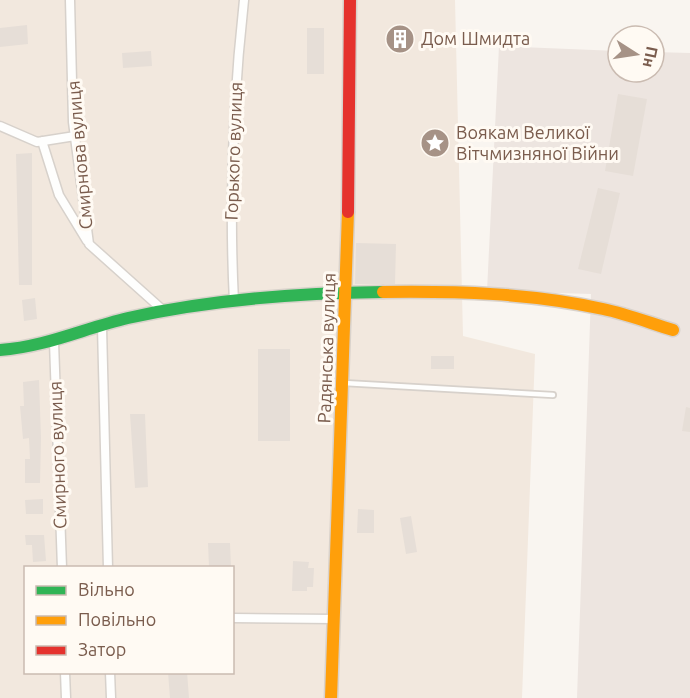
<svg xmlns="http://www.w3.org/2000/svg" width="690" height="698" font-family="Ubuntu,sans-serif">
<rect width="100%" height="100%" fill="#f9f5f0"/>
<path fill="#f2e8de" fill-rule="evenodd" d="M0,0H455L463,336L535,354L522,698H0ZM26,568H232V672H26Z"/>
<path fill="#ede5e0" d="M499,46L618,51V72H654V52L690,53V698H577L591,294L487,291Z"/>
<path fill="#e6ded7" d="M27,25L28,44L0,47V28Z
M307,28H324V74H307Z
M391,30H409L410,48L392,49Z
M151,51L152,66L123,68L122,53Z
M618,94L647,99L633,176L605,171Z
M32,153V285H19L16,154Z
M598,188L620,193L601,274L578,269Z
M356,243L396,244L395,284H355Z
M35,298L37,319L24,321L22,300Z
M258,349H290V441H258Z
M431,356H454V369H431Z
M39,380L41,438L40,483H25V459H30L29,438L23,439L20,406H24L23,382Z
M686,407L690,408V432L682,431Z
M130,414H145L148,487L135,488Z
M43,499V514H26L25,500Z
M358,509L374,510V533H357Z
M411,516L417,552L406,554L400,518Z
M25,535H44L46,561L33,562L32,545H26Z
M208,543H230L231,567H209Z
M293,561L309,562L308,568H314L313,587H307V591H292Z
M168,672H187L189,698H170Z"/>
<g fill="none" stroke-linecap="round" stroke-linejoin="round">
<g stroke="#d7d1cb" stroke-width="8">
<path id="lane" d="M344,383L553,395"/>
</g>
<g stroke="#d7d1cb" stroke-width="11">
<path id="street" d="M70,0L73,122L89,244L165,312
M0,126L37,142L75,136
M42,141L59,195L87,241
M234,302C229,202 233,100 244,0
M102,327L108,568
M54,342L62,568
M232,618L334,619
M65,672L66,698
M110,672L111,698"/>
</g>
<g stroke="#d9d2cb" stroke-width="15">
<path id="fast" d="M0,350C45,347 85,328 128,318C208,300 301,293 383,292"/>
</g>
<g stroke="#d9d2cb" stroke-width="15">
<path id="slow" d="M383,292C456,291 531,293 603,309C627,314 650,323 673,330
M331,698L348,212"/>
</g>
<g stroke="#d9d2cb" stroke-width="15">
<path id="jam" d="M348,212L350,0"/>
</g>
<use href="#lane" stroke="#fefefd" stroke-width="4.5"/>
<use href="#street" stroke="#fefefd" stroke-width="8"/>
<use href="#fast" stroke="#30b455" stroke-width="12"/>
<use href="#slow" stroke="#ff9f0a" stroke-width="12"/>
<use href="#jam" stroke="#e5322d" stroke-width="12"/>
</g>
<defs>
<g id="building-disc" transform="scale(1.5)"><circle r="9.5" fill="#a69286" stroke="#fffaf3"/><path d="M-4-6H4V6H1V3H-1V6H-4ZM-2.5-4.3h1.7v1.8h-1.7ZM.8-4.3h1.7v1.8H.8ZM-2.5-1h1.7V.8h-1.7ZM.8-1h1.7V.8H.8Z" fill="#fff"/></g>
<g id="sight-disc" transform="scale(1.5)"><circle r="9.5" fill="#a69286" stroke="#fffaf3"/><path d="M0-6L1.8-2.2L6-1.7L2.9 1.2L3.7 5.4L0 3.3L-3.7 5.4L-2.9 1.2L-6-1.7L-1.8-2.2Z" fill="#fff"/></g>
</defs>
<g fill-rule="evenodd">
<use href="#building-disc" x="400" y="39"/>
<use href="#sight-disc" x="435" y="143"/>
</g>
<g text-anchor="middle" stroke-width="6" stroke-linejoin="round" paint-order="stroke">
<g font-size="18" fill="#7a5c4d" stroke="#fffaf3" text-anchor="start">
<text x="421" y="45">Дом Шмидта</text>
<text x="456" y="139">Воякам Великої<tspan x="456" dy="21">Вітчмизняної Війни</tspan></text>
</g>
<g font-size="18" fill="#7a5c4d" stroke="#fffaf3">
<text transform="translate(234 151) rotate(-88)" y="6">Горького вулиця</text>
<text transform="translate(80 155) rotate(-95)" y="6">Смирнова вулиця</text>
<text transform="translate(327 348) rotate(-88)" y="6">Радянська вулиця</text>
<text transform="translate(58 455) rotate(-92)" y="6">Смирного вулиця</text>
</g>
</g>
<rect x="24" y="566" width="210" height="108" fill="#fffaf3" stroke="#cabbb1" stroke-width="1.5"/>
<rect x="36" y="586" width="30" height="9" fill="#30b455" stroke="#cabbb1" stroke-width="1.5"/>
<text x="78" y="596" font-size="18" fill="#7a5c4d">Вільно</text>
<rect x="36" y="616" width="30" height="9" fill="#ff9f0a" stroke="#cabbb1" stroke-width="1.5"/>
<text x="78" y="626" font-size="18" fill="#7a5c4d">Повільно</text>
<rect x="36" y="646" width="30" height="9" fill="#e5322d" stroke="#cabbb1" stroke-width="1.5"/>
<text x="78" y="656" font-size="18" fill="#7a5c4d">Затор</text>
<g transform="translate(636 54) rotate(102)"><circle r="28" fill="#fffaf3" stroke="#cabbb1" stroke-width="1.5"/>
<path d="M0-4.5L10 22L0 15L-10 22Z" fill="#a69286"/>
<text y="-9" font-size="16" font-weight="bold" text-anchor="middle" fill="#7a5c4d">Пн</text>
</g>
</svg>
